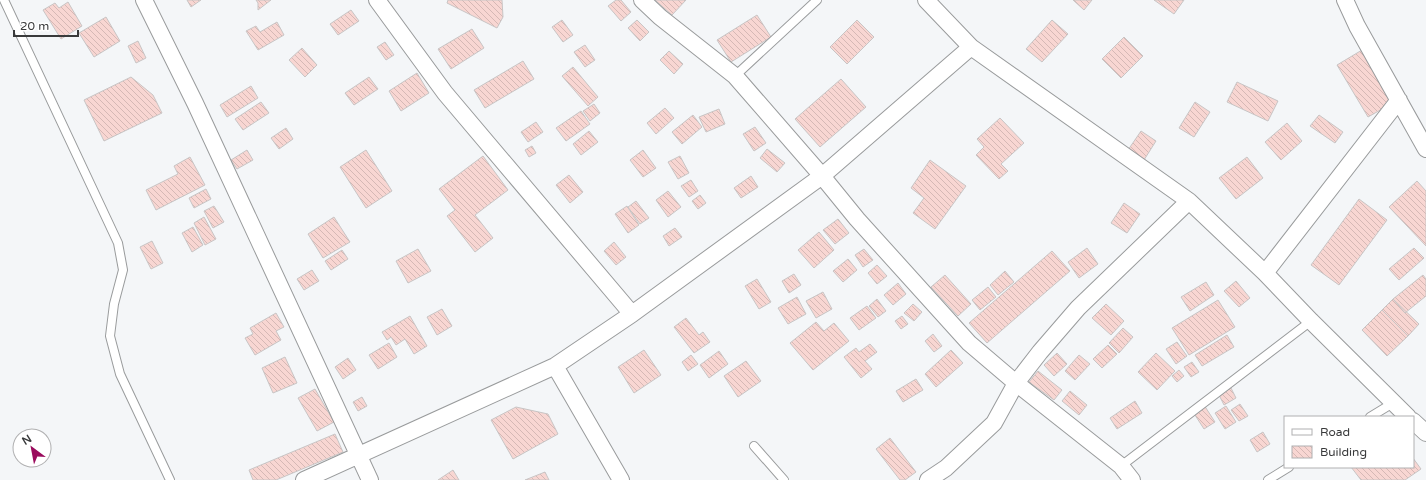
<svg xmlns="http://www.w3.org/2000/svg" width="1426" height="480" font-family="'Varela Round',sans-serif">
<defs>
<pattern id="building-back-hatch" width="6" height="6" patternUnits="userSpaceOnUse"><rect width="6" height="6" fill="#f8d6d2"/><path d="M-1 5l2 2M0 0l6 6M5-1l2 2" fill="none" stroke="#d5b8b5"/></pattern>
</defs>
<rect width="100%" height="100%" fill="#f4f6f8"/>
<path fill="url(#building-back-hatch)" stroke="#c8c5c5" d="M187,0H201L191,7Z
M256,0H271L258,10V3Z
M448,0H502L503,17L497,28L447,3Z
M616,0H621L631,12L621,21L608,6Z
M655,0H686L672,15Z
M1073,0H1092L1084,10Z
M1154,0H1184L1174,14Z
M68,2L82,26L61,39L43,10L55,3L59,8Z
M351,10L359,21L338,35L330,24Z
M757,15L771,37L731,62L717,40Z
M106,17L120,41L94,57L79,33Z
M562,20L573,35L563,42L552,27Z
M637,20L649,32L640,41L628,28Z
M857,20L874,37L847,64L830,47Z
M1052,20L1068,34L1042,62L1026,49Z
M277,22L284,35L258,50L246,31L256,26L260,32Z
M472,29L484,48L451,69L438,49Z
M1124,37L1143,56L1121,78L1102,59Z
M138,41L146,58L136,63L128,46Z
M385,42L394,55L386,60L377,47Z
M585,45L595,60L585,67L574,52Z
M1367,47L1398,100L1368,117L1337,65Z
M302,48L317,65L305,77L289,60Z
M669,51L683,64L674,74L660,60Z
M523,61L534,79L485,108L474,90Z
M573,67L598,97L588,106L562,76Z
M417,73L429,93L401,111L389,91Z
M131,77L153,95L162,113L104,141L84,100Z
M369,77L378,89L354,105L345,93Z
M841,79L866,107L820,147L795,119Z
M1237,82L1278,101L1268,121L1227,102Z
M251,86L258,98L227,117L220,105Z
M261,102L269,113L243,130L235,119Z
M1195,102L1210,112L1194,137L1179,128Z
M594,104L600,113L590,121L583,111Z
M665,108L674,118L656,134L647,123Z
M719,109L725,124L706,132L699,117Z
M581,111L590,124L566,141L556,128Z
M693,115L702,127L682,144L672,132Z
M1319,115L1343,132L1335,143L1310,126Z
M1000,118L1024,143L1001,164L1008,171L999,179L976,155L984,147L977,139Z
M536,122L543,132L528,142L521,132Z
M1287,123L1302,141L1281,160L1265,142Z
M755,127L766,143L754,151L743,134Z
M286,128L293,139L279,149L271,138Z
M589,131L598,142L581,155L573,144Z
M1141,131L1156,141L1144,160L1128,150Z
M532,146L536,153L529,157L525,150Z
M767,149L785,163L777,172L760,158Z
M247,150L253,160L237,169L231,160Z
M366,150L392,191L366,208L340,167Z
M643,150L656,168L643,177L630,160Z
M483,156L508,190L475,215L493,238L475,252L447,216L455,210L439,189Z
M680,156L689,173L678,179L668,162Z
M190,157L205,185L156,210L146,190L178,174L174,166Z
M1247,157L1263,178L1236,199L1219,178Z
M930,160L966,186L935,229L913,213L924,198L911,188Z
M569,175L583,192L570,203L556,185Z
M751,176L758,187L741,198L734,188Z
M691,180L698,191L689,197L681,186Z
M1417,181L1426,191V246L1389,207Z
M206,189L211,199L194,208L189,198Z
M668,191L681,207L668,217L656,200Z
M700,195L706,203L698,209L692,201Z
M1359,199L1387,220L1339,285L1311,265Z
M636,201L649,218L640,224L628,207Z
M1124,203L1140,214L1127,233L1111,223Z
M214,206L224,222L213,228L204,211Z
M627,206L639,225L628,233L615,214Z
M204,217L216,239L205,245L194,223Z
M334,217L350,242L323,258L308,234Z
M838,219L849,233L835,244L823,230Z
M193,227L203,245L192,252L182,233Z
M675,228L682,237L669,246L663,236Z
M819,232L834,250L814,268L798,250Z
M152,241L163,263L151,269L140,247Z
M614,242L626,257L616,265L604,251Z
M1087,248L1098,264L1079,278L1068,262Z
M1414,248L1424,258L1399,280L1389,269Z
M418,249L431,271L408,283L396,261Z
M864,249L873,260L863,267L855,255Z
M342,250L348,259L331,270L325,261Z
M1052,251L1070,271L987,343L969,323Z
M848,259L857,270L843,282L833,271Z
M877,265L887,276L877,284L868,273Z
M312,270L319,281L304,290L297,279Z
M1005,271L1014,282L998,295L990,285Z
M794,274L801,285L789,293L782,281Z
M945,275L971,304L958,316L931,287Z
M1423,275L1426,279V296L1405,313L1393,299Z
M757,279L771,302L759,309L745,286Z
M1236,281L1250,298L1239,307L1224,291Z
M1206,282L1214,295L1190,311L1181,297Z
M898,283L906,294L893,305L884,295Z
M988,287L996,297L980,310L972,300Z
M823,292L832,309L816,318L806,301Z
M797,297L806,314L788,324L778,308Z
M877,299L886,311L878,317L869,306Z
M1393,299L1419,324L1408,336L1382,310Z
M1218,300L1235,327L1189,355L1172,328Z
M913,304L922,312L914,321L904,313Z
M1106,304L1124,321L1111,335L1092,318Z
M867,306L876,318L859,330L850,318Z
M442,309L452,326L437,335L427,317Z
M1382,310L1408,336L1387,356L1362,330Z
M276,313L284,327L276,331L281,340L255,355L245,338L253,334L250,328Z
M410,316L427,346L414,354L405,339L396,345L391,337L387,340L382,332Z
M902,316L908,324L901,329L895,321Z
M686,318L699,335L703,332L710,342L694,353L674,327Z
M816,322L824,331L834,323L849,341L813,370L790,343Z
M1123,328L1133,337L1119,353L1109,343Z
M933,334L942,346L934,352L925,341Z
M1227,335L1234,347L1202,366L1195,355Z
M1177,342L1187,356L1176,364L1166,349Z
M389,343L397,357L378,369L369,355Z
M870,344L877,352L865,361L872,369L861,378L844,357L856,348L859,352Z
M1108,345L1117,354L1102,368L1093,359Z
M644,350L661,375L634,393L618,367Z
M951,350L963,363L936,387L925,374Z
M719,351L728,364L709,378L700,365Z
M1057,353L1067,364L1054,376L1044,365Z
M1156,353L1175,371L1157,390L1138,372Z
M691,355L698,364L688,371L682,362Z
M1079,355L1090,364L1075,380L1065,371Z
M285,357L297,383L273,393L262,368Z
M348,358L356,370L343,379L335,367Z
M746,361L761,381L738,397L724,376Z
M1192,362L1199,372L1191,377L1184,367Z
M1179,370L1184,376L1177,382L1172,376Z
M1038,371L1062,390L1054,400L1029,382Z
M916,379L923,390L903,402L896,391Z
M1231,388L1236,398L1224,405L1219,395Z
M315,389L334,422L317,431L298,398Z
M1070,391L1087,405L1079,415L1062,401Z
M362,397L367,406L358,411L353,402Z
M1135,401L1142,413L1117,429L1110,418Z
M1240,404L1248,416L1239,421L1231,410Z
M1204,405L1215,422L1204,429L1193,412Z
M1226,406L1236,422L1225,429L1215,413Z
M516,407L548,414L558,434L513,459L491,420Z
M1263,432L1270,444L1257,452L1250,440Z
M335,434L343,452L276,480H253L249,470Z
M890,438L916,472L905,480H900L876,449Z
M1413,458L1421,469L1405,480H1361L1351,467H1413Z
M453,470L459,480H438Z
M545,472L549,480H525Z"/>
<g fill="none" stroke-linecap="round" stroke-linejoin="round">
<g stroke="#999b9c" stroke-width="10">
<path id="service" d="M4,0L118,243L123,270L114,304L110,336L120,374L170,480
M735,76L817,0
M1370,417L1393,403
M754,446L784,480
M1121,466L1311,321
M1268,480L1289,467"/>
</g>
<g stroke="#999b9c" stroke-width="18">
<path id="minor" d="M144,0L195,103L370,480
M377,0L445,93L632,314
M642,0L660,17L735,76L822,176L857,219L969,343L1016,383L1121,466L1132,480
M926,0L971,47L1189,201L1265,273L1311,321L1408,417
M1345,0L1357,26L1426,149
M1265,273L1399,100
M555,366L621,480
M1413,421L1426,433
M304,480L555,366L632,314L822,176L971,47
M928,480L946,468L994,423L1016,383L1040,352L1078,308L1189,201"/>
</g>
<use href="#service" stroke="#fff" stroke-width="8"/>
<use href="#minor" stroke="#fff" stroke-width="16"/>
</g>
<rect x="1284" y="416" width="130" height="52" fill="#ffffff" stroke="#b0b0b1"/>
<rect x="1292" y="429" width="20" height="6" fill="#ffffff" stroke="#b0b0b1"/>
<text x="1320" y="436" font-size="12" fill="#393a3b">Road</text>
<rect x="1292" y="446" width="20" height="12" fill="url(#building-back-hatch)" stroke="#b0b0b1"/>
<text x="1320" y="456" font-size="12" fill="#393a3b">Building</text>
<g transform="translate(32 448) rotate(328)"><circle r="19" fill="#ffffff" stroke="#b0b0b1"/>
<path d="M0-3L7 15L0 10L-7 15Z" fill="#9a0c5d"/>
<text y="-6" font-size="11" font-weight="bold" text-anchor="middle" fill="#393a3b">N</text>
</g>
<path d="M14 30v6h64v-6" fill="none" stroke="#393a3b" stroke-width="2"/>
<text x="20" y="30" font-size="12" fill="#393a3b" stroke="#ffffff" stroke-width="3" paint-order="stroke">20 m</text>
</svg>
